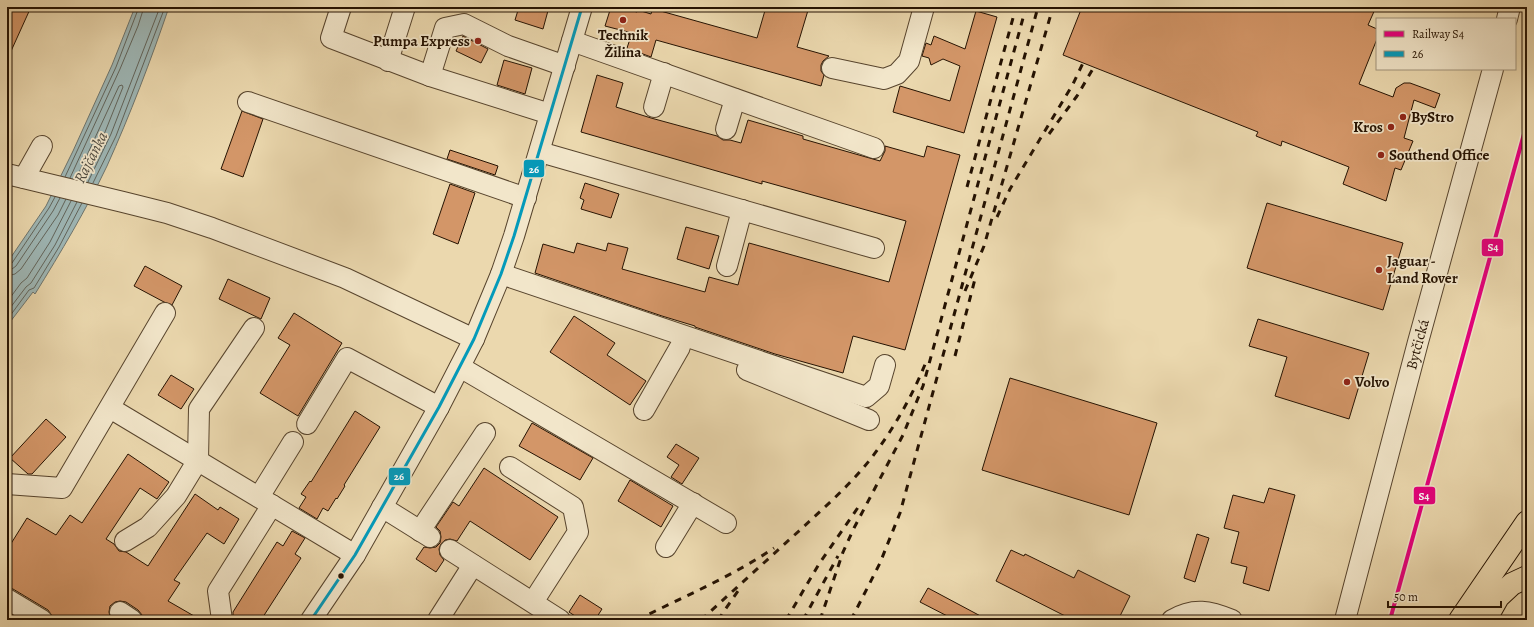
<svg xmlns="http://www.w3.org/2000/svg" width="1534" height="627" font-family="Alegreya,serif">
<rect width="100%" height="100%" fill="#ebd8ae"/>
<filter id="stains"><feTurbulence type="fractalNoise" baseFrequency=".005" numOctaves="4"/><feColorMatrix values="0 0 0 0 .2 0 0 0 0 .09 0 0 0 0 .02 0 0 0 .5 -.17"/></filter>
<radialGradient id="worn" r=".72"><stop offset=".6" stop-color="#630" stop-opacity="0"/><stop offset="1" stop-color="#630" stop-opacity=".3"/></radialGradient>
<path fill="#9eb7b6" stroke="#6e756e" d="M135,7H169C151,60 130,115 107,166C86,210 61,252 35,294L33,292L7,326V263L46,206L73,151L112,65Z"/>
<g fill="none" stroke-linecap="round" stroke-linejoin="round">
<path stroke="#62655c" stroke-width="1" d="M65,177L116,67L139,7
M70,178L120,69L138,26L144,7
M76,179L119,86L122,85L123,87L105,132L82,181
M88,182L111,134L160,7
M93,183L116,136L165,7
M7,265L12,263L49,208L55,197
M7,270L12,269L16,266L53,211L60,198
M7,276L15,274L21,269L58,215L66,199
M7,302L21,283L27,278L50,242L71,201
M7,312L26,287L31,283L55,245L77,202
M7,320L29,290L34,288L59,247L82,203"/>
</g>
<path fill="#d39668" stroke="#261302" d="M7,7H31L7,60Z
M519,7H549L543,29L515,20Z
M611,7H618L637,12L638,10L651,14L652,10L656,11L657,10L757,38L766,7H809L797,47L829,56L823,61L821,65V71L824,75L821,86L656,40L651,57L627,48L632,33L605,26Z
M1082,7H1376L1368,25L1377,29V39L1359,84L1393,97L1396,88L1404,83H1410L1440,94L1435,108L1414,100L1404,138L1413,141L1401,170L1395,168L1386,201L1343,184L1349,167L1282,141L1281,146L1256,136L1258,132L1063,55Z
M976,11L997,17L964,133L893,112L900,86L950,101L960,66L943,59L931,65L929,58L922,56L926,43L931,45L934,36L965,49Z
M463,36L488,49L481,63L456,51Z
M504,60L532,68L525,94L497,85Z
M597,75L623,83L616,107L651,118L717,136L723,140H730L741,143L748,120L803,136V139L880,161L885,151V146L924,157L927,146L960,155L905,350L853,336L843,373L775,354L695,327V326L662,316L535,273L543,244L574,253L577,243L606,251L608,243L628,248L622,269L705,292L709,277L738,285L749,243L889,282L906,221L762,181V184L581,132Z
M242,111L263,119L243,177L221,169Z
M450,150L498,166L495,175L447,159Z
M585,183L619,194L611,218L581,209L584,200L580,198Z
M450,184L475,193L458,244L433,234Z
M1267,203L1403,243L1383,310L1247,268Z
M686,227L719,236L709,269L677,259Z
M145,266L182,286L172,305L164,302L134,286Z
M228,279L270,298L261,319L219,299Z
M294,313L342,343L298,416L260,393L290,345L278,338Z
M574,316L615,343L607,355L646,381L630,405L550,352Z
M1258,319L1369,353L1349,419L1275,396L1287,357L1249,346Z
M171,375L194,389L181,409L158,395Z
M1010,378L1157,423L1129,515L982,470Z
M355,411L380,427L344,485L345,486L337,499L336,498L328,511L323,508L317,519L299,508L306,497L301,494L310,481L311,482Z
M46,419L66,437L32,474H28L10,458Z
M532,423L593,458L580,480L519,446Z
M676,444L699,458L682,484L671,477L679,465L667,457Z
M128,454L169,482L157,499L140,488L106,539L114,544L119,551L126,552L148,566L195,494L218,510L220,507L239,519L224,544L207,533L174,580L180,583L168,601L201,620H143L142,615L138,610L126,602L120,601L115,602L110,606L109,612L110,617L112,620H59L52,616L48,610L13,589L7,588V550L27,518L56,535L70,515L82,523Z
M484,468L558,517L530,560L470,521L457,541L450,539L445,540L441,544L439,549L440,555L444,560L436,572L416,559L424,547L430,548L436,547L440,543L441,537L440,531L436,527L453,502L459,506Z
M630,480L673,506L661,527L618,501Z
M1269,488L1295,495L1269,591L1243,583L1247,567L1231,563L1239,532L1224,528L1233,495L1264,503Z
M292,531L305,538L295,554L301,558L261,620H233V612L277,542L283,546Z
M1197,534L1209,538L1195,582L1184,578Z
M1011,550L1024,556L1025,554L1074,578L1078,570L1130,596L1118,620H1073L996,581Z
M928,588L988,620H955L920,602Z
M580,595L602,609L595,620H581L569,612Z"/>
<g fill="none" stroke-linecap="round" stroke-linejoin="round">
<g stroke="#57442d" stroke-width="22">
<g id="minor">
<path d="M341,7L331,38L430,76L550,114"/>
<path d="M1507,19L1510,7"/>
<path d="M572,41L874,148"/>
<path d="M388,61L405,7"/>
<path d="M832,68L884,79L897,74L909,61L924,7"/>
<path d="M430,76L445,28L464,24L508,46L565,66"/>
<path d="M248,102L526,198"/>
<path d="M654,107L664,73"/>
<path d="M726,129L735,99"/>
<path d="M540,152L874,248"/>
<path d="M7,174L123,202L167,213L212,228L345,278L474,339"/>
<path d="M24,178L42,146"/>
<path d="M727,266L742,210"/>
<path d="M501,274L866,397L879,386L885,365"/>
<path d="M460,367L726,523"/>
<path d="M747,370L869,420"/>
<path d="M110,408L355,555"/>
<path d="M644,410L680,347"/>
<path d="M307,424L347,358L439,407"/>
<path d="M510,467L573,507L578,532L533,602"/>
<path d="M7,484L62,488L165,313"/>
<path d="M259,497L293,442"/>
<path d="M382,507L430,537"/>
<path d="M420,531L485,433"/>
<path d="M125,541L148,527L176,496L198,460L199,409L254,328"/>
<path d="M666,547L693,503"/>
<path d="M450,550L560,620"/>
<path d="M7,599L42,620"/>
<path d="M120,612L132,620"/>
<path d="M222,620L218,591L272,505"/>
<path d="M311,620L355,555L439,407L474,339L501,274L514,236L582,7"/>
<path d="M438,620L473,565"/>
<path d="M1172,620C1194,607 1210,611 1232,620"/>
<path id="s1" d="M1345,620L1418,342L1493,69"/>
</g>
</g>
<g stroke="#261302" stroke-width="24">
<path id="major" d="M1460,620L1527,522
M1485,620L1498,597L1512,584L1527,577"/>
</g>
<use href="#minor" stroke="#f2e6ca" stroke-width="20"/>
<use href="#major" stroke="#ebd8ae" stroke-width="22"/>
<path stroke="#261302" stroke-width="3" stroke-dasharray="7 7" stroke-linecap="butt" d="M1049,134L1077,96L1094,67
M967,187L1016,7
M997,217L1010,189L1073,84L1083,63
M965,291L984,246L1053,7
M955,356L975,279
M637,620C683,597 731,577 774,548
M701,620C734,590 767,560 800,530C827,505 856,480 878,449C897,423 914,392 926,362
M718,620L738,591
M786,620L819,564L859,506
M803,620L838,556
M820,620L843,552L854,528L903,435L923,386L1026,7
M851,620L880,563L900,513L1038,7"/>
<g stroke="#f2e6ca" stroke-width="6">
<path id="bus-1" d="M311,620L355,555L439,407L474,339L501,274L514,236L582,7"/>
</g>
<use href="#bus-1" stroke="#049aba" stroke-width="3"/>
<g stroke="#f2e6ca" stroke-width="7">
<path id="rail-1" d="M1390,620L1527,123"/>
</g>
<use href="#rail-1" stroke="#e5007d" stroke-width="4"/>
</g>
<g fill="#8f2418" stroke="#f2e6ca" stroke-width="1.5">
<circle cx="623" cy="20" r="4"/>
<circle cx="478" cy="41" r="4"/>
<circle cx="1403" cy="117" r="4"/>
<circle cx="1391" cy="127" r="4"/>
<circle cx="1381" cy="155" r="4"/>
<circle cx="1379" cy="270" r="4"/>
<circle cx="1347" cy="382" r="4"/>
</g>
<circle fill="#261302" stroke="#f2e6ca" stroke-width="1.5" cx="341" cy="576" r="3.5"/>
<g text-anchor="middle" stroke-width="3.5" stroke-linejoin="round" paint-order="stroke">
<g font-size="15" font-weight="bold" fill="#261302" stroke="#f2e6ca" text-anchor="start">
<text x="623" y="40" text-anchor="middle">Technik<tspan x="623" dy="17">Žilina</tspan></text>
<text x="470" y="46" text-anchor="end">Pumpa Express</text>
<text x="1411" y="122">ByStro</text>
<text x="1383" y="132" text-anchor="end">Kros</text>
<text x="1389" y="160">Southend Office</text>
<text x="1387" y="266">Jaguar -<tspan x="1387" dy="17">Land Rover</tspan></text>
<text x="1355" y="387">Volvo</text>
</g>
<g font-size="15" fill="#261302" stroke="#f2e6ca">
<text dy="5" stroke="none"><textPath href="#s1" startOffset="285">Bytčická</textPath></text>
</g>
<g font-size="16" font-style="italic" fill="#504c41" stroke="#f2e6ca">
<text transform="translate(90 157) rotate(-63)" y="6">Rajčanka</text>
</g>
</g>
<g stroke="#f2e6ca" stroke-width="1.5">
<rect x="523" y="159" width="22" height="19" rx="4" fill="#049aba"/>
<rect x="1481" y="238" width="23" height="19" rx="4" fill="#e5007d"/>
<rect x="388" y="467" width="23" height="19" rx="4" fill="#049aba"/>
<rect x="1413" y="486" width="23" height="19" rx="4" fill="#e5007d"/>
</g>
<g font-size="11" text-anchor="middle" font-weight="bold" fill="#fff">
<text x="534" y="173">26</text>
<text x="1493" y="251">S4</text>
<text x="399" y="480">26</text>
<text x="1424" y="500">S4</text>
</g>
<rect width="1534" height="627" fill="none" stroke="#ebd8ae" stroke-width="24"/>
<rect x="8" y="8" width="1518" height="611" fill="none" stroke="#261302" stroke-width="2"/>
<rect x="12" y="12" width="1510" height="603" fill="none" stroke="#261302"/>
<rect x="1376" y="18" width="140" height="52" fill="#f2e6ca" stroke="#a0927a"/>
<rect x="1384" y="31" width="20" height="6" fill="#e5007d" stroke="#a0927a"/>
<text x="1412" y="38" font-size="12" fill="#261302">Railway S4</text>
<rect x="1384" y="51" width="20" height="6" fill="#049aba" stroke="#a0927a"/>
<text x="1412" y="58" font-size="12" fill="#261302">26</text>
<path d="M1388 601v6h113v-6" fill="none" stroke="#261302" stroke-width="2"/>
<text x="1394" y="601" font-size="12" fill="#261302" stroke="#f2e6ca" stroke-width="3" paint-order="stroke">50 m</text>
<rect width="100%" height="100%" filter="url(#stains)"/>
<rect width="100%" height="100%" fill="url(#worn)"/>
</svg>
